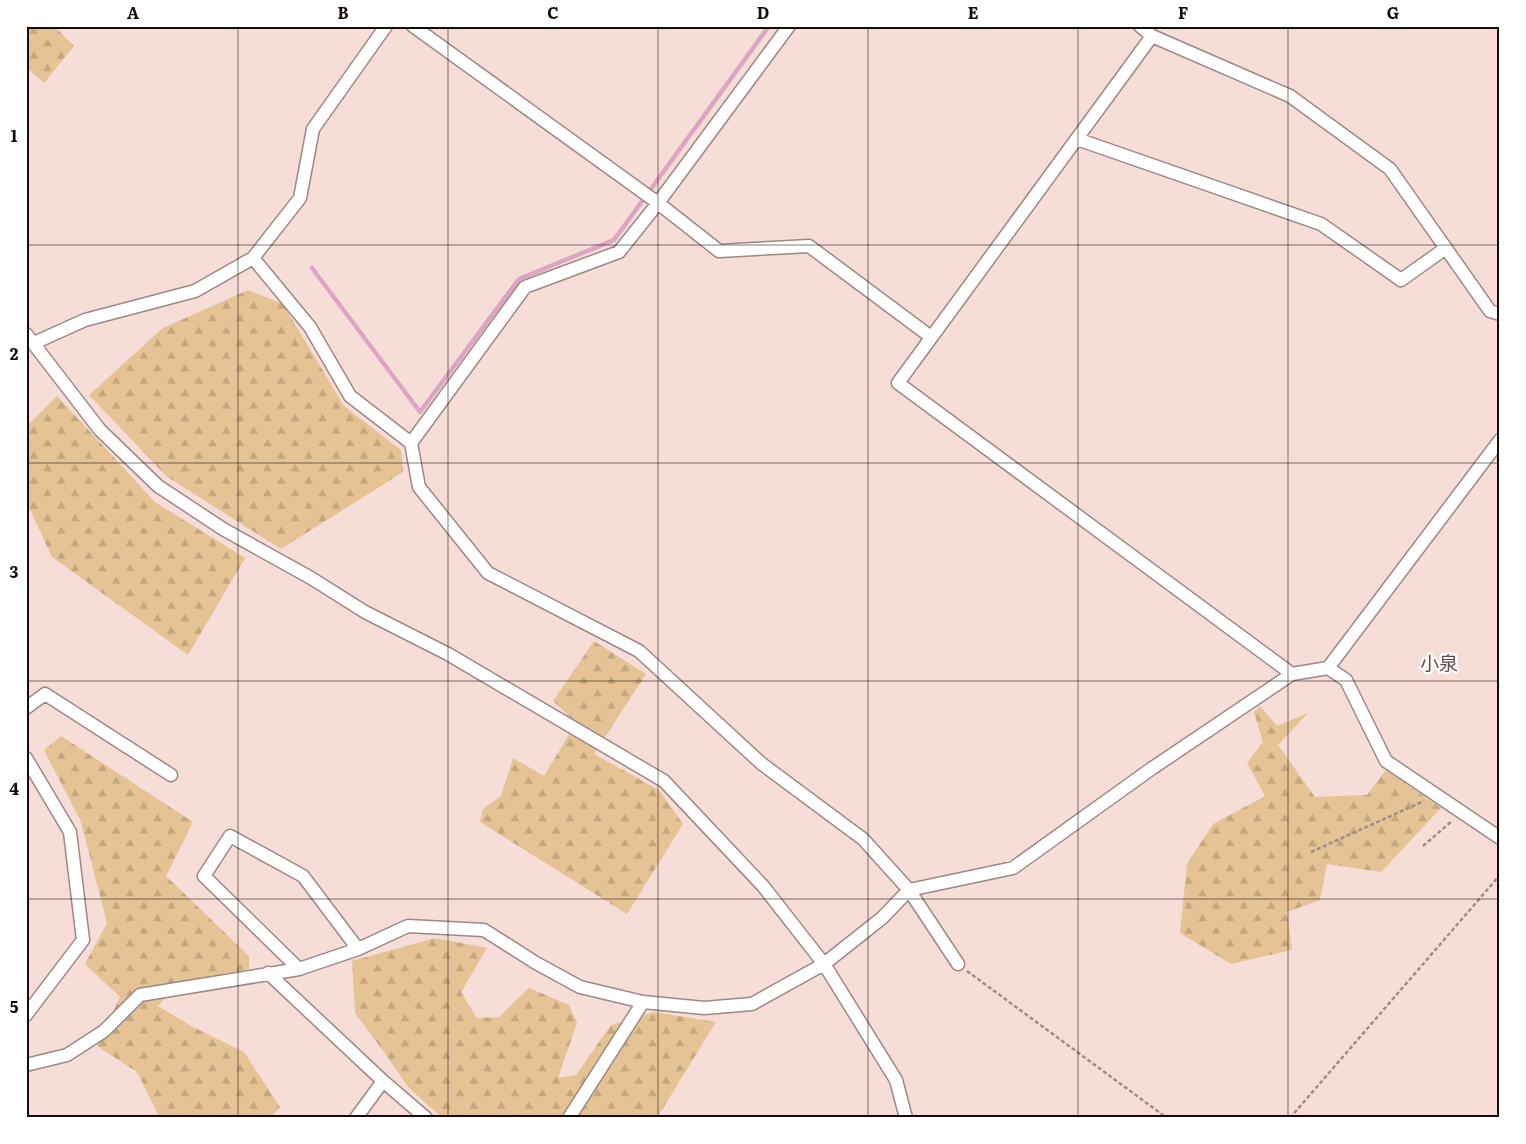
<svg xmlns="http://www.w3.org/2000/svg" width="1526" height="1144" font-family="Literata,'Noto Sans JP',serif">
<defs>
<pattern id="forest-firs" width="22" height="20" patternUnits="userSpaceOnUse" patternTransform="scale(1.25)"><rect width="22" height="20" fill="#e5c395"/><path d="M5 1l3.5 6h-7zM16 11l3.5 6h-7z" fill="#c4a67f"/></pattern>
</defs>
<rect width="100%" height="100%" fill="#f6ddd8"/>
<path fill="url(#forest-firs)" d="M26,26H54L74,46L44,83L26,67Z
M248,290L283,304L344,406L401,450L403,472L281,549L166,476L89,395L163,328Z
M57,396L155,502L245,558L188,655L52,557L26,501V427Z
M594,641L646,674L594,754L659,790L683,824L627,914L480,822L483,809L501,796L513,758L544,776L576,723L553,701Z
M1260,706L1277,726L1308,713L1278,745L1315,797L1367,795L1386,770L1441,808L1381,872L1327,864L1320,900L1287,912L1292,950L1231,964L1180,933L1187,864L1213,824L1265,796L1247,763L1263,742L1254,712Z
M61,736L193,822L166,876L249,956V969L180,982L158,1006L191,1026L244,1052L280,1107L270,1118H160L137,1072L97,1046L120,997L85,964L107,923L81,822L44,750Z
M435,938L487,948L461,992L477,1018L499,1017L529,988L569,1005L577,1023L558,1078L576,1075L611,1025L654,1012L716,1022L657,1118H442L408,1087L384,1052L355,1013L352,961Z"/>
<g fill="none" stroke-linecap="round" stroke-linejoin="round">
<path stroke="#dea4c4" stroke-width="4.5" d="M312,268L420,412L519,279L614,240L769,26"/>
<g stroke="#9e8884" stroke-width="15">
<path id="minor" d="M413,26L658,203L719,251L809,246L931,337
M1140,26L1152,36L1290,96L1390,169L1490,311L1500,314
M1152,36L898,383L1292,674
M1077,139L1321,224L1401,280L1446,248
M253,258L310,327L350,396L411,443L419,487L488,573L639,651L762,764L863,839L909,890L958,964
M26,334L100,430L158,486L223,529L311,578L365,612L448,654L664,781L763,886L824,964L896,1080L906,1118
M34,343L85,320L195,291L253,258L300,198L313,129L386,26
M411,443L525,287L619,252L658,203L789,26
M1328,668L1346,680L1386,761L1500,838
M26,708L45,694L171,775
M26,758L70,832L83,940L26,1015
M299,969L204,876L230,836L303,876L358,949
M268,973L383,1081L426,1118
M26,1065L67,1055L104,1031L140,995L299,969L358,949L408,926L484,930L536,963L580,987L643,1002L704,1008L752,1004L824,964L882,918L909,890L1013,868L1151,769L1292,674L1328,668L1500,440
M356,1118L383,1081
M569,1118L643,1002"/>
</g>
<path stroke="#9f8d89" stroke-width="2.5" stroke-dasharray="4 2.5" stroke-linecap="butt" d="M1423,846L1452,821
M1311,852L1424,801
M967,971L1167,1118
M1290,1118L1500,875"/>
<use href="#minor" stroke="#fff" stroke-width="12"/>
</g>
<path fill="none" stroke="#150d0c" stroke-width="1" stroke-opacity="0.55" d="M238,26V1118M448,26V1118M658,26V1118M868,26V1118M1078,26V1118M1288,26V1118M26,245H1500M26,463H1500M26,681H1500M26,899H1500"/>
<g text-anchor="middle" stroke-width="4.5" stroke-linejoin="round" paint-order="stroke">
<g font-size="19" fill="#5f4b47" stroke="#fff">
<text x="1439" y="670">小泉</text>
</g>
</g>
<rect width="1526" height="1144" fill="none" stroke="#ffffff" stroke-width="55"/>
<rect x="28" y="28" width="1470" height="1088" fill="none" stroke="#150d0c" stroke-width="2"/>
<g font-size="16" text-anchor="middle" font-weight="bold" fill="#150d0c">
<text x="133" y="19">A</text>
<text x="343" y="19">B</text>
<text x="553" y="19">C</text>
<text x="763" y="19">D</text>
<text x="973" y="19">E</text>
<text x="1183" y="19">F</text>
<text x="1393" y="19">G</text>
<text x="14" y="142">1</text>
<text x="14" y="360">2</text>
<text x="14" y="578">3</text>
<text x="14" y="795">4</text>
<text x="14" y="1013">5</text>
</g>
</svg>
